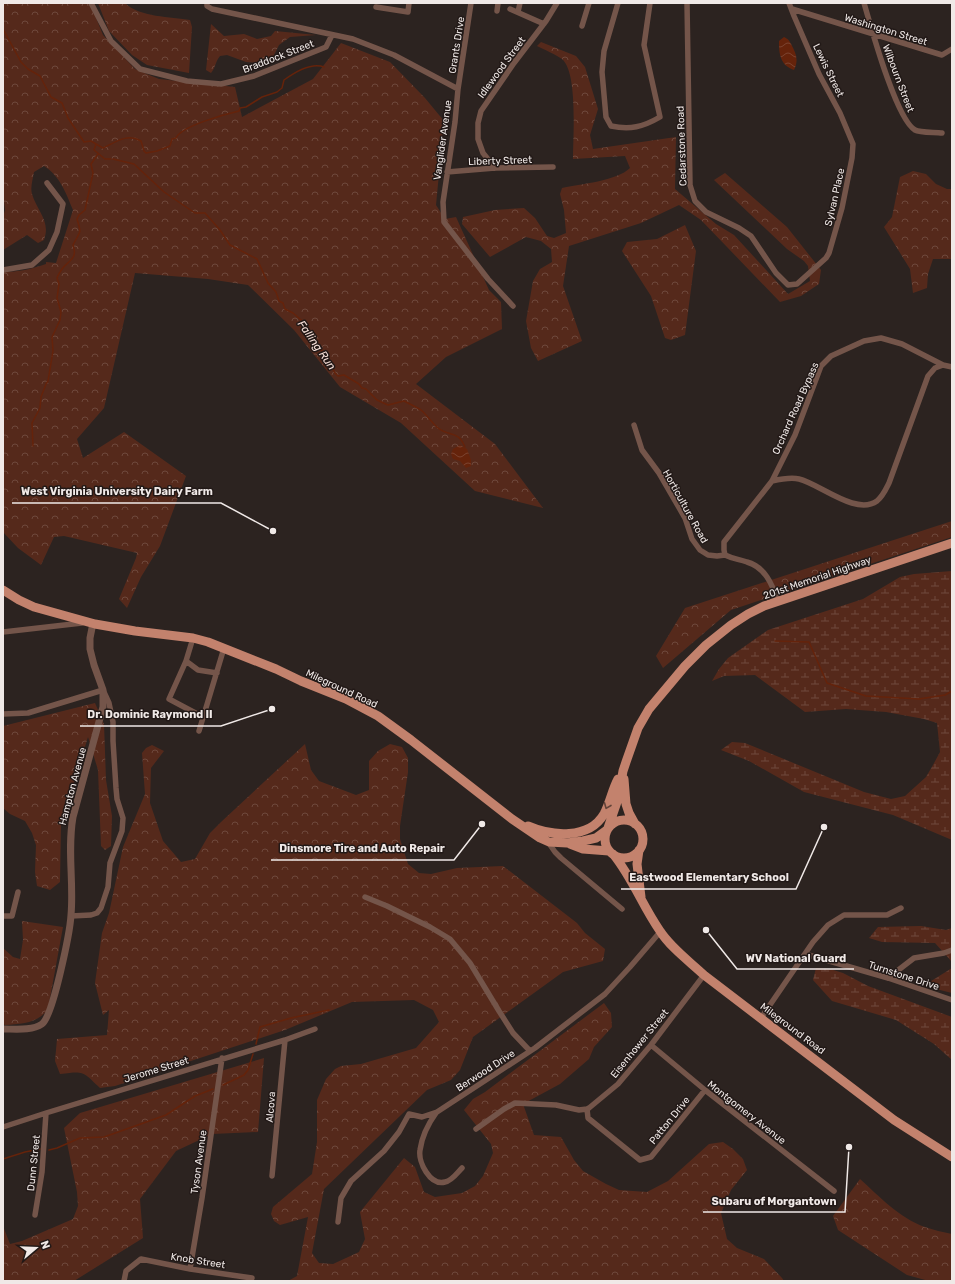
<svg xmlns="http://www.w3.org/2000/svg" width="955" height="1284" font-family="Rubik,sans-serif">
<defs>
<pattern id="forest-crowns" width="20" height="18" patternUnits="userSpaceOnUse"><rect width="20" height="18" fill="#55291b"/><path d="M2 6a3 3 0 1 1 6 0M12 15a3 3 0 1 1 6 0" fill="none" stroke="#6e483c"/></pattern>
<pattern id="wetland-marsh" width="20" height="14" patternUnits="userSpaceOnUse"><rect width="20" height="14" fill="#55291b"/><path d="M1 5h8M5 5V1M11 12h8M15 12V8" fill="none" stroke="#6e483c"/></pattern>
<pattern id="water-waves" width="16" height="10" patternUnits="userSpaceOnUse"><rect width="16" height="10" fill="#65230b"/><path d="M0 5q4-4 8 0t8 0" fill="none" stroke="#7b432f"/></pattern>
</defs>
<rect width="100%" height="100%" fill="#2c2320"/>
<path fill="url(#forest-crowns)" d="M3,3H90L103,35L135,69L159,79L235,87L242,117L313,79L341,43L390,62L425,98L444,121L436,205L445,219L456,217L489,290L501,302L502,329L446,357L416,384L495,444L543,508L475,491L401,423L340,387L294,330L248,285L208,279L135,273L104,408L77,439L83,458L124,432L186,476L160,546L141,577L127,608L119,599L136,558L137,553L64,536L54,537L41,565L18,548L3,532V272C18,272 32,269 46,264V262L56,263L73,210C66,193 60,176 44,166L34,172C33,178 30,188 32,194C37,211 51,221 44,240L38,243L27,235L3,250V217L5,210L3,193Z
M98,3H125C139,17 171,17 190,20L192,27L189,73L147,65L132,55L109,31Z
M211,24L224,36L244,34L257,39L271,36L275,31L316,35L290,37L279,45L273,57L260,63L246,62L227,55L220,56C215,62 216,67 211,73L206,70Z
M541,42L576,56L585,67L598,109L590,135L593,149L676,137L675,189L716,224L734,235L788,294L810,281L808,266L804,261L787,249L714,180L725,173L787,227L821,270L819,284L801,296L780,302L701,220L679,205L641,223L569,246L563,286L582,341L538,361L531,348L526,321L533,281L540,269L552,262L551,249L541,241L526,237L490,257L462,224L463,217L495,210L524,208L535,218L547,236L554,238L566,233L564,210L560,194L562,188C580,184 617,181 630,168L625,156L573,159C573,138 578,72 562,59C555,54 545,50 537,46Z
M913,171L926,174L936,184L947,189H952V259H933L928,274L927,288L913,293L910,269L884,227L892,217L900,177Z
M685,225L696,251L685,335L671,340L665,338L651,296L622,251L627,242L657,239Z
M952,521V537L731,610L663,668L656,656L685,608Z
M95,703L104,724L106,780L112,816L111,846L105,850L101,846L98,770L88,737L61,825L60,882L50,890L37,886L35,872L36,845L32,833L25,821L10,814L3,808V726Z
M305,744L311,770L319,781L356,795L369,790V761L378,751L390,744L402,747L408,758V772L400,826V839L408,864L419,873L431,874L457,868L503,866L577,923L585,933L605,949L603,961L563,972L473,1037L460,1070L451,1080L427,1090L324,1189L312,1253L319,1263L333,1264L359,1252L365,1239L360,1212L404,1158L415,1167L424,1192L435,1197L462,1193L475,1186L483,1176L493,1153L491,1144L464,1110L473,1099L485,1092L604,1003L611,1013L612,1027L594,1047L589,1059L560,1084L523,1104L534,1135L561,1137L574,1160L583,1171L606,1184L619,1190L647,1192L668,1181L709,1144L723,1142L733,1149L743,1159L747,1170L731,1190L721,1213L727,1239L737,1248L764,1259L782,1278L784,1281H288L297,1276L308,1217L280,1225L274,1221L271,1214L273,1207L312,1174L317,1142V1100L326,1079L335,1069L341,1066L361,1064L416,1048L439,1022L433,1010L414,1000L352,1002L285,1030L115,1086L100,1088C82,1071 85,1071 60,1074L55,1061L57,1039L107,1035L109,1010L103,1015L95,983L102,933L109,913L123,847L145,794L142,753L146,748L152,745L164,751L151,768L150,803L163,841L181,862L195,859L210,833L221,822Z
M22,921L63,927L48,1009C38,1023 22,1024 5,1025L3,1024V948L13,957L20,959L23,940Z
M264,1058L258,1132L212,1134L176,1151L140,1199L143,1238L74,1281H3V1226L10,1244L22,1241L73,1219L78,1206L77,1192L64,1128L80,1113Z
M860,1179C879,1196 899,1218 925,1227C933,1230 943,1232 952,1234V1281H929L907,1275L838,1230L833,1216Z"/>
<path fill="url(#wetland-marsh)" d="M952,571V840L893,815L804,792L749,761L721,750L732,742L745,743L864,792L891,799L905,796L926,777L933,765L940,752L937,723L924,719L886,712L846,709L805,712L755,675L724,676L712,681L719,669L728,658L768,630L863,599L900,577L914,574Z
M921,926L946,930L952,928V962L935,943L882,942L869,938L878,927Z
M816,968L830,969L843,973L868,986L952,1017V1060L934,1044L896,1020L832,1001L813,980Z
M952,968V993L940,990L928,983Z"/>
<path fill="url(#water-waves)" d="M784,37C788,39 789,40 791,44C796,53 799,60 794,70C780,65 779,54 779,41Z
M460,445L467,449L471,460V466L466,468L460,461L453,459L451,454L453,449Z"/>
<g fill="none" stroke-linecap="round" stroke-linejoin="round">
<path stroke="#65230b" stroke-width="1.5" d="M3,29L21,62L28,69L40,76L51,97L62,103L68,118L84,142L91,141L96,144L94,150L105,159H111
M96,144L103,148C116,142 127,133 141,141L144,151L146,153L157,151L170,146L172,139L176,138C181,126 226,114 239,111L240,108L246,107L262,97L277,92L282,88L284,80C295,72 311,62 324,67
M113,159L134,164L164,192L195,213H205L220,230L230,245L257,259L268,283L276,292L279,301L283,303L285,309L293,313L301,320L328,360L335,373L338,376L344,375L359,384L362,388L366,389L377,400L388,405L404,401C410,404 416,407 421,410C427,415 432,423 438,428C449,437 458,430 465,447
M33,446L32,423L40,408L41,397L46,384L48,381L53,351L52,337L60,320L61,312L57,298L59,284L57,278C58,275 60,272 62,269C69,260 78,259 73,245C80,231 82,235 77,219L79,215L85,210L93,173L91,164L98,154
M775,641L809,642L827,683L866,696L919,699L945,695L952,691
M256,1044L260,1027L291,1018L329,1010
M223,1085L244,1075L248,1070L253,1054
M49,1150L57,1148L80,1138L104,1137L166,1115L195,1096L213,1089
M3,1159L25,1152L40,1149"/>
<path stroke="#74554a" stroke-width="5.5" d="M91,3L111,41L140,69L187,81L221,84L254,76L326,47L332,35
M207,3V6L212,9L353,39L394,55L458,89L455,122L443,202L444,222L488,279L513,306
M618,3L604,51L602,72L606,117L611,126C630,130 643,127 660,117L644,45L650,3
M687,3L690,185L695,201L706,212L739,228L751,236L776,273L788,285L797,284L826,258L829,253L842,208L852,158L853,144L840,113L819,74L794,16L789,3
M864,3C871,27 896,119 915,130C920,133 936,132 942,133
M376,7L408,12L409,3
M510,9L544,24
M792,9L942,55L952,49
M497,11L498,3
M518,12L520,3
M582,26L589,3
M458,89L471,3
M495,168L483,153L478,139V123L481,111L514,63L546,21L557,3
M447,172L495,168L553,167
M3,270L32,265L49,250L57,232L63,204L47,183
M634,425L642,450L659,473L685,518L692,539L700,550L708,555L717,556L725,555
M772,481C781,479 790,477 799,479C820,484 856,516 877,501C883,496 886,489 889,483L928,376L935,368L943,365
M778,601C772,584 765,567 747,562C739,559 733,559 725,555L724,550V542L772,481L795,435L821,366L831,356L864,341L881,338L902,344L943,365L952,367
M3,632L82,623
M193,638L186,661L169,699L203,717
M186,661L198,670L217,673
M3,714L28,713L103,690L109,703L113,722V741L116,788L117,799L123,818L122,831L110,863L108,887L101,908L97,913L91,915L71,916
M199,731L224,648
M548,842L555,852L561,858L622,909
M365,897L387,906L430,927L450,939L470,963L499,1011L513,1033L530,1051
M3,916H12L18,892
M805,954L888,978L952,1000
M704,975L651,1045L618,1084L589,1108L587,1109L588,1118L640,1160L651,1157L705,1090
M888,978L914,958L944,953L952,950
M761,1018L813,942L828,925L844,915H887L901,908
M651,1045L705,1090L834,1191
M436,1113C428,1124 422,1136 420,1150C418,1162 430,1186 445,1182C452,1181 457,1173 462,1168
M3,1127L46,1113L285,1040L315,1029
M476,1129L504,1109L515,1103L556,1105L579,1110L587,1109
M272,1176L285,1040
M35,1215L42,1172L46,1113
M338,1222L341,1198L351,1181L384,1151L399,1132L409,1114L422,1117L437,1112L535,1048L605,994L630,967L660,932
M190,1269L202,1198L222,1058
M124,1281L126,1271L141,1259L190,1269L252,1278"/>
<path stroke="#74554a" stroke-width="7" d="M3,1029C15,1029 32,1031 42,1024C53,1016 70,932 71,915C74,882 67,850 73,817L103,707V690L94,665L90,649V638L93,623"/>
<path stroke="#c3826d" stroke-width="9" d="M3,590L19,600L34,607L95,624L135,631L193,638L208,642L276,669L301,681L346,699L378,716L411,740L512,819L540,838L549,842L567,843L583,841L596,838L607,830
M624,779L626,804L629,813L635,824
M605 839a19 19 0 1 1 38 0a19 19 0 1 1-38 0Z
M528,826C551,836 589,840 604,814C610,803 612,790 618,779
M608,828L618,799L623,771L626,762L638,728L649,709L685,666L706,645L731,625L748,614L764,606L952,543
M570,844L583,849L609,851
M639,850L637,864L641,897
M613,854C632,877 643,907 660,931C671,948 689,961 704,975L894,1120L952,1157"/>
</g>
<defs><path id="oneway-chevron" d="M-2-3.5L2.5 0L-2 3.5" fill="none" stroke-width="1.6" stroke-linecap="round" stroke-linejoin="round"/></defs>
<use stroke="#624339" href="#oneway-chevron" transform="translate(607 806) rotate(112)"/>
<g text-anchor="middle" stroke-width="3" stroke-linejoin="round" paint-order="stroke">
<g font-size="10" fill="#f0e9e7" stroke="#221917">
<text transform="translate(886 29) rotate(17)" y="4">Washington Street</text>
<text transform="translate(456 45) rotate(-81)" y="4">Grants Drive</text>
<text transform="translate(278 56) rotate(-21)" y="4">Braddock Street</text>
<text transform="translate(501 67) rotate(-54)" y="4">Idlewood Street</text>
<text transform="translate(829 70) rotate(64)" y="4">Lewis Street</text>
<text transform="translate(899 78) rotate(69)" y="4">Wilbourn Street</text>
<text transform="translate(442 140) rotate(-82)" y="4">Vanglider Avenue</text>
<text transform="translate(681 146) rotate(-92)" y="4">Cedarstone Road</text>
<text transform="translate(500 160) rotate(-2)" y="4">Liberty Street</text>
<text transform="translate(834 197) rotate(-77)" y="4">Sylvan Place</text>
<text transform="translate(795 408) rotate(-66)" y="4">Orchard Road Bypass</text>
<text transform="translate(686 506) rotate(61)" y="4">Horticulture Road</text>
<text transform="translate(817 577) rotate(-19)" y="4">201st Memorial Highway</text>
<text transform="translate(342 688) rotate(25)" y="4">Mileground Road</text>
<text transform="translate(72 786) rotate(-75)" y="4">Hampton Avenue</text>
<text transform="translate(904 975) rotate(18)" y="4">Turnstone Drive</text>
<text transform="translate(793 1028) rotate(37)" y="4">Mileground Road</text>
<text transform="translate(639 1043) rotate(-51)" y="4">Eisenhower Street</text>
<text transform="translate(156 1069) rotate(-17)" y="4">Jerome Street</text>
<text transform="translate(485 1070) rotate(-33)" y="4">Berwood Drive</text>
<text transform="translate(270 1107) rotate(-85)" y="4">Alcova</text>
<text transform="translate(747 1112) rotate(38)" y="4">Montgomery Avenue</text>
<text transform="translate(669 1120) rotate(-51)" y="4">Patton Drive</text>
<text transform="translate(198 1162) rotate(-82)" y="4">Tyson Avenue</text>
<text transform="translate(33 1163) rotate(-84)" y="4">Dunn Street</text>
<text transform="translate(198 1260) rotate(9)" y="4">Knob Street</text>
</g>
<g font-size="11" font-style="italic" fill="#f4ded7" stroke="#221917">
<text transform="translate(317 345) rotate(55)" y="4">Falling Run</text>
</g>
</g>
<path fill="none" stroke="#f0e9e7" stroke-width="1.5" d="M273 531L221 503H12M272 709L221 726H80M482 824L454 860H271M824 827L796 889H621M706 930L737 969H854M849 1147L845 1212H703"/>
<g fill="#f0e9e7" stroke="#221917" stroke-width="1.5">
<circle cx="273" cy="531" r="4"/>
<circle cx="272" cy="709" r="4"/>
<circle cx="482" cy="824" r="4"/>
<circle cx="824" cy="827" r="4"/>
<circle cx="706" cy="930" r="4"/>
<circle cx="849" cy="1147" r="4"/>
</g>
<g font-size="11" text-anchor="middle" font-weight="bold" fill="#f0e9e7" stroke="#221917" stroke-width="3" stroke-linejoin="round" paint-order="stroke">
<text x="117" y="495">West Virginia University Dairy Farm</text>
<text x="150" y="718">Dr. Dominic Raymond II</text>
<text x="362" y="852">Dinsmore Tire and Auto Repair</text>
<text x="709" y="881">Eastwood Elementary School</text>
<text x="796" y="962">WV National Guard</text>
<text x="774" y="1205">Subaru of Morgantown</text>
</g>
<rect width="955" height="1284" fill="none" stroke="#f0e9e7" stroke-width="8"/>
<g transform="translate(36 1248) rotate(71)" stroke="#221917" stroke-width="3" paint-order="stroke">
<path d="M0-3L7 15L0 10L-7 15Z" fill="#f0e9e7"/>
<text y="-6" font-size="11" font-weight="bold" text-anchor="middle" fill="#f0e9e7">N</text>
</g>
</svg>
